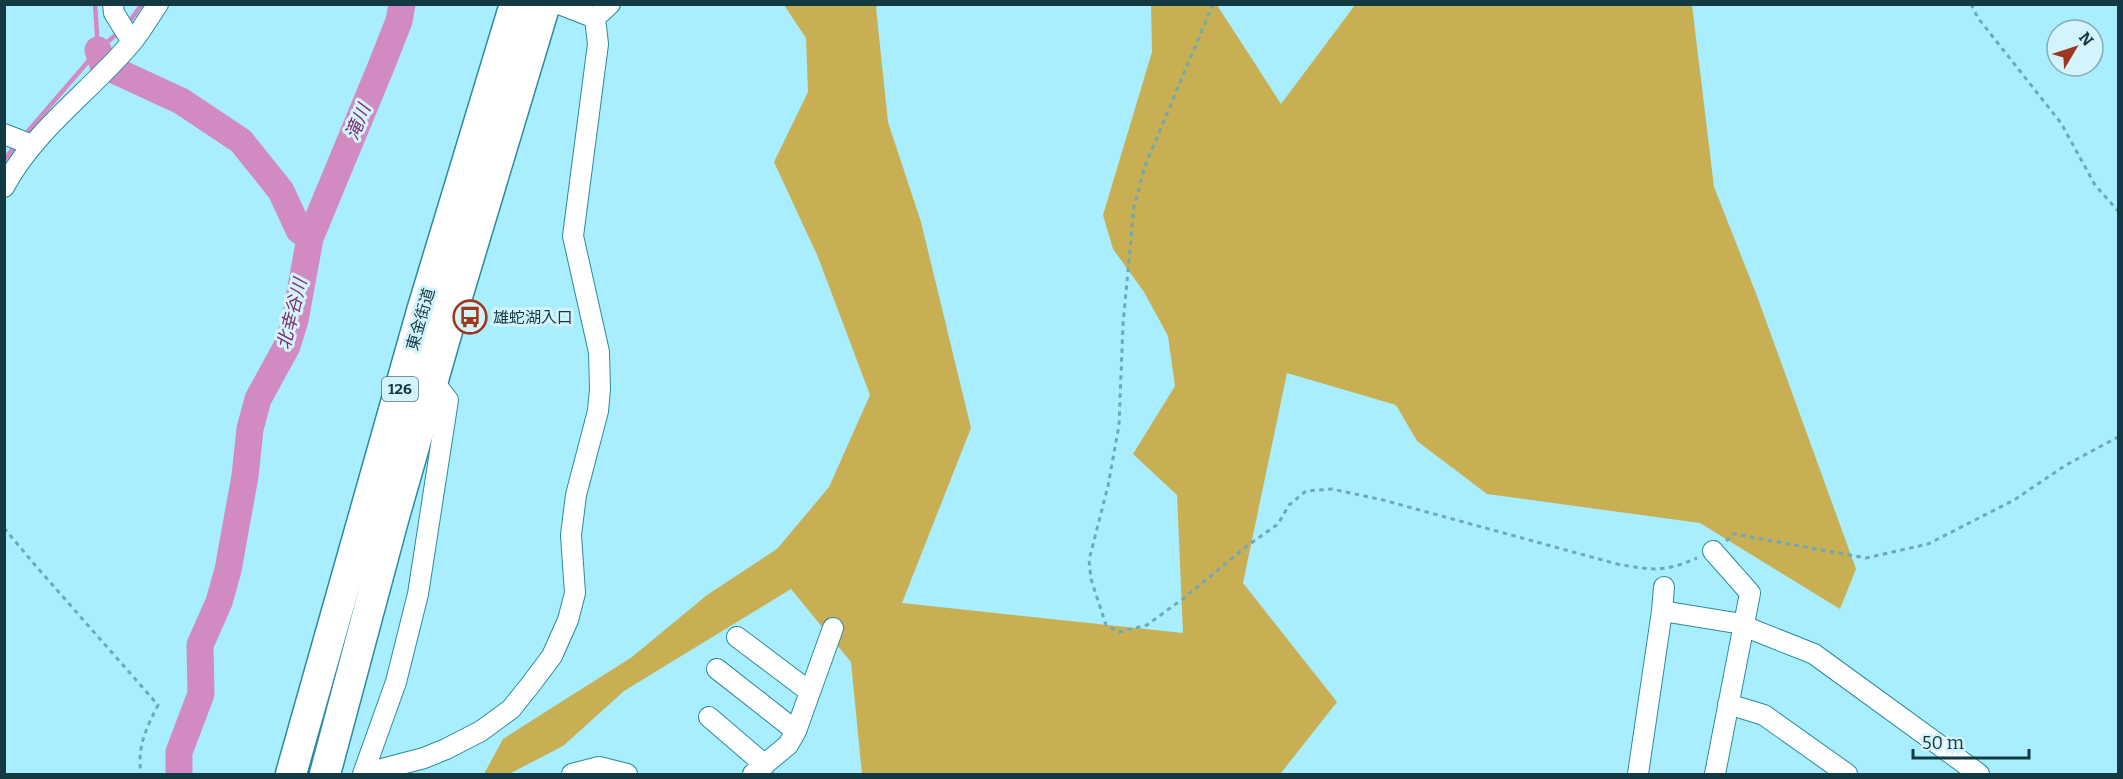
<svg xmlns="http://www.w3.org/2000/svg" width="2123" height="779" font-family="Bitter,'Noto Sans JP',serif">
<rect width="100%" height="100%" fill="#a8eefe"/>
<path fill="#c8af53" d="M784,5H878L876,8L888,122L921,222L971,428L902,603L1183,633L1177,495L1133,454L1175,386L1168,336L1144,292L1113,249L1103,215L1152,52L1151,5H1217L1281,104L1355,5H1692L1714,187L1757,296L1856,569L1840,609L1700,523L1487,494L1417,441L1396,405L1287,373L1243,583L1337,702L1281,773L862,774L851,662L791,589L624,691L563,746L509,774H484L503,739L632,657L707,595L777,549L829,487L870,395L818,257L774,162L808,92L806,38Z"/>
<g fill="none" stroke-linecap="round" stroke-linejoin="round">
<path stroke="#d28ac3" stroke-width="4.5" d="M95,4L98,50
M127,25L142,4
M23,137L98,50L119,32
M4,160L16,145
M170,774L179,771L184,774"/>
<path stroke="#d28ac3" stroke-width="27" d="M98,50L103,65L181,101L241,141L281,191L299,230L310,238
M179,771V752L201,694L200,645L219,602L228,570L245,476L250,429L258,399L287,346L295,320L310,238L380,69L399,21L402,4"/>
<g stroke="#2a8b9e" stroke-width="22">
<path id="minor" d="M113,4L114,13L132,42
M559,4L595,18
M595,18L610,4
M4,134L32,145
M4,187C35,129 90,92 132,42C141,31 149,17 158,4
M1713,551L1750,593L1715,774
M1662,611L1736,623L1814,654L1979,774
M737,637L810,692
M717,669L796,731
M1728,704L1764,715L1847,774
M709,717L765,765
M363,774L424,758L446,749L481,731L511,709L531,684L552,656L568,620L575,593L571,535L576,495L598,411L600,389L599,352L573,236L598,44L595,18
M363,774L396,682L418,594L448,400L433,381
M572,774L599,767L627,774
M753,774L788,745L796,731L833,628
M1638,774L1662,611L1664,587"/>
</g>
<g stroke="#2a8b9e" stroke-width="33">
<path id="highway" d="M291,774L422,311L515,4
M325,774L393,520L453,310L545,4"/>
</g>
<path stroke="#6ea9b5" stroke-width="3" stroke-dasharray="4.5 4.5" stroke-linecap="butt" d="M1213,4L1145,166L1134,207L1123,324L1119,425L1108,486L1089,560L1091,579L1106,625L1119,632L1147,625L1184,598L1247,546L1278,524L1289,505L1306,491L1332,489L1383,500L1617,564C1652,570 1663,573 1697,558
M1971,4L1978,18L2061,123L2095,185L2118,211
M4,528L35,565L158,705C146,729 137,746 141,774
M1726,541L1734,534L1866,558L1928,544L2014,500L2066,465L2118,437"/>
<use href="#minor" stroke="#fff" stroke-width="20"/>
<use href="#highway" stroke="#fff" stroke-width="30"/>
</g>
<defs>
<g id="bus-ring" transform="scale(1.725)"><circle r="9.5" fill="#d3f4fd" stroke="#9f371e" stroke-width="1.5"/><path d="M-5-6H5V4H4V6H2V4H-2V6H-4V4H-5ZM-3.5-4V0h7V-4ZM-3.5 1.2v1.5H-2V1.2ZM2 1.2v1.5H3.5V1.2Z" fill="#9f371e"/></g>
</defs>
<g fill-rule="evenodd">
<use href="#bus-ring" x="470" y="317"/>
</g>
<g text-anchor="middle" stroke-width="6" stroke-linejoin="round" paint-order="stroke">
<rect fill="#d3f4fd" stroke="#4d727a" stroke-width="1.5" x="382" y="377" width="36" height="24" rx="4.5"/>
<g font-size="15" font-weight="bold" fill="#133a42">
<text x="400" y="394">126</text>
</g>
<g font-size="16" fill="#133a42" stroke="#d3f4fd" text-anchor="start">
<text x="493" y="323">雄蛇湖入口</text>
</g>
<g font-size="16" fill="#133a42" stroke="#d3f4fd">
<text transform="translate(420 319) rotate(-74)" y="6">東金街道</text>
</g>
<g font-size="18" font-style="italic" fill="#7f2a72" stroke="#d3f4fd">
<text transform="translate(358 122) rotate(-67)" y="6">滝川</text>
<text transform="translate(292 314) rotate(-76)" y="6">北幸谷川</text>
</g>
</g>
<rect width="2123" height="779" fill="none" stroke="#133a42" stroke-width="12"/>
<g transform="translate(2075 48) rotate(51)"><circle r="28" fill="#d3f4fd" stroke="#86aab2" stroke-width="1.5"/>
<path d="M0-4.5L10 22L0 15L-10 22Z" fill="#9f371e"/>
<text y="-9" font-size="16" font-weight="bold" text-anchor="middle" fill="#133a42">N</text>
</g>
<path d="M1913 749v9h116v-9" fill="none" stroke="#133a42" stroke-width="3"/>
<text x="1922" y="749" font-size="18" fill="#133a42" stroke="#d3f4fd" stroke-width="4.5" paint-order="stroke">50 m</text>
</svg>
